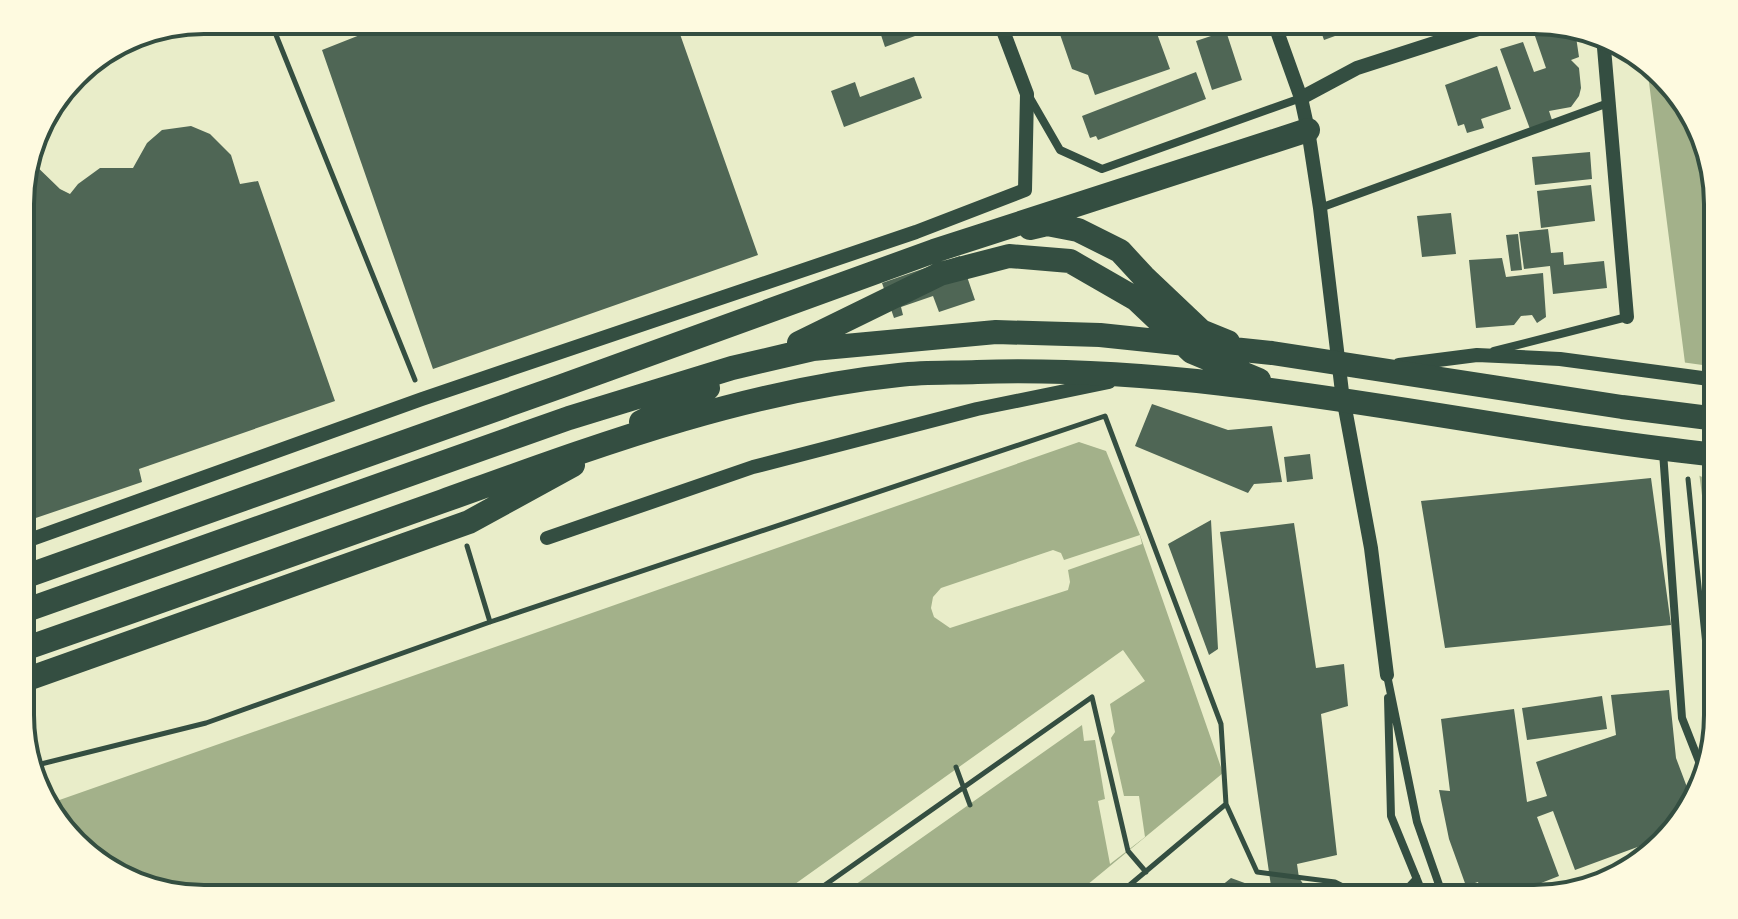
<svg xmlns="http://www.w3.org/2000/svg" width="1738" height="919" font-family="Lato,sans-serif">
<rect width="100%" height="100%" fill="#e9edc9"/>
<path fill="#a3b18a" d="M1647,67L1687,101L1716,181L1718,620Z
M1079,442L1106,451L1140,535L1223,773L1070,899H204L122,880L58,827L48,804Z"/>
<path fill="#e9edc9" d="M1681,362L1717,367V483L1695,474Z
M1140,535L1142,544L1068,570L1070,582L1068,590L950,628L934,617L931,608L933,597L941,588L1053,550L1061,553L1064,560Z
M1123,650L1145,681L1110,704L1115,732L1111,738L1124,796H1139L1145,837L1110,864L1098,801L1105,799L1095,740L1084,741L1082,725L835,899H774Z"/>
<path fill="#4f6655" d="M360,20H675L758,255L433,369L322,50L365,33Z
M876,20H923V21L911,24L915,36L885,47Z
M1055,20H1152L1170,69L1095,95L1088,75L1072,69Z
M1317,20H1379L1324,40Z
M1561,26L1575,30L1579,57L1571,60L1579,68L1581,88L1579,96L1571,107L1549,111L1552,120L1530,129L1500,49L1523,42L1534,72L1546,68L1535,36Z
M1226,31L1242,80L1212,90L1196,41Z
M1497,66L1511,109L1481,119L1484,128L1467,133L1464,124L1458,126L1445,85Z
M1196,72L1206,99L1098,140L1096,136L1090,138L1082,116Z
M914,77L922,98L844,127L831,91L855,82L860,97Z
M191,126L210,134L231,155L240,184L258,181L335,401L139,469L142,482L21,523L20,192L29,159L60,189L70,194L78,184L100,168H133L147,143L162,130Z
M1590,152L1592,179L1535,185L1532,157Z
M1591,185L1595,221L1541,228L1537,191Z
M1451,213L1456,254L1422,257L1417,216Z
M1548,229L1551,253L1563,252L1564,265L1604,261L1607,288L1553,294L1550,266L1524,269L1519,232Z
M1518,234L1522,270L1511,271L1506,235Z
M960,256L975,300L939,312L933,296L901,307L903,315L894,318L882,283Z
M1502,258L1506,277L1543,273L1546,317L1537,323L1532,315L1521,316L1514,325L1476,328L1469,260Z
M1152,404L1228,430L1272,426L1282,482L1254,484L1248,493L1135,446Z
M1310,454L1313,479L1287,482L1284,457Z
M1651,478L1671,625L1445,648L1421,501Z
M1211,520L1218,649L1209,655L1168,544Z
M1294,523L1316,668L1344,664L1348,706L1321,714L1337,855L1297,864L1299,878L1314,899H1205L1231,878L1272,893L1220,532Z
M1669,690L1676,758L1693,803L1662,838L1575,870L1553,811L1537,817L1559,876L1500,899H1484L1478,882L1466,886L1449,839L1439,790L1450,791L1441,719L1514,709L1527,802L1547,796L1536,762L1616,735L1611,695Z
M1602,696L1607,729L1527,740L1522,708Z
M1641,862L1636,868L1602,880L1601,877Z"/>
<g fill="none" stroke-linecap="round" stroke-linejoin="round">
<path stroke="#344e41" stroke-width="5" d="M270,20L415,380
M1688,479L1714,733
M467,546L490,622
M33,766L206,723L490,622L1105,416L1221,724L1226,804L1113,899
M956,767L970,805
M1226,804L1257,872L1335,882L1369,899
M805,899L1092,697L1128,851L1146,872"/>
<path stroke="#344e41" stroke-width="6" d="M1400,899L1401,894L1417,877"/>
<path stroke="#344e41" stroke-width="8" d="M1030,98L1060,150L1102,169L1301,98
M1320,208L1611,102
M1494,351L1627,317
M1663,452L1682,718L1704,774
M1387,675L1417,822L1444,899
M1388,698L1391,816L1425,899"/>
<path stroke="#344e41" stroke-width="14" d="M1273,20L1301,98L1308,130L1320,208L1342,392L1371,548L1387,675
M1603,36L1627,317
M1301,98L1357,68L1506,20
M1399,365L1477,355L1560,359L1717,380
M547,538L753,467L977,409L1109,382
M21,543L422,399L916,232L1025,190L1027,94L999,20"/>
<path stroke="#344e41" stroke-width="24" d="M1030,228L1047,224L1078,230L1120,251L1144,277L1201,331L1228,342
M799,343L940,274L1009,256L1070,261L1136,299L1192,352L1259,380
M641,422L708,388
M21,578L559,387L934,251L1308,130
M21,612L569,418L732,368L813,349L996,332L1100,335L1272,353L1622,407L1717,419
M21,650C162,601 303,551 443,501C591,448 741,391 899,375C925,372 951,373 977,372C1227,364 1470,429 1717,455
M22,681L469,522L573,465"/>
</g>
<path d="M0 0H1738V919H0ZM204 34H1534A170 170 0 0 1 1704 204V715A170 170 0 0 1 1534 885H204A170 170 0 0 1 34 715V204A170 170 0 0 1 204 34Z" fill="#fefae0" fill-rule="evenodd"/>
<path fill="none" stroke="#344e41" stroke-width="4" d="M204 34H1534A170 170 0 0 1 1704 204V715A170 170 0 0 1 1534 885H204A170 170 0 0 1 34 715V204A170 170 0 0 1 204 34Z"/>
</svg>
